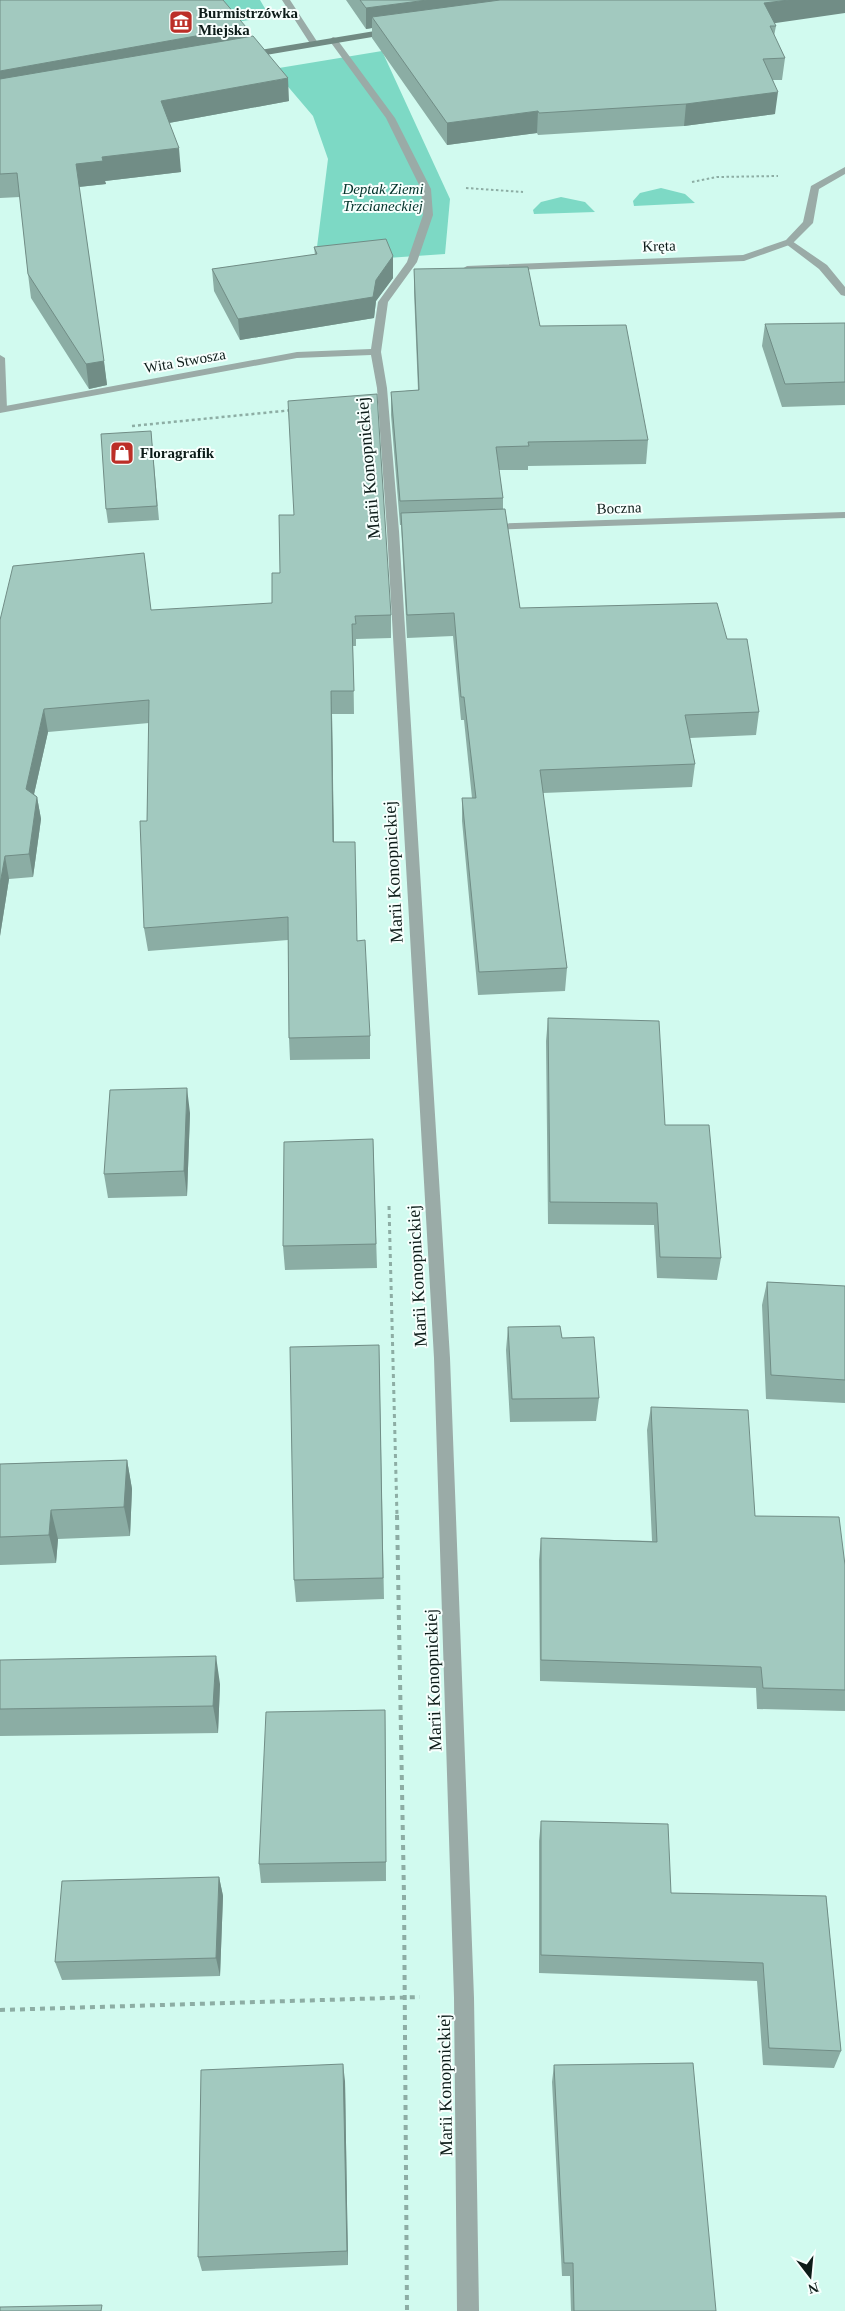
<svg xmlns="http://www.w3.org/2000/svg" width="845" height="2311" font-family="Georgia,serif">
<rect width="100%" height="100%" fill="#d1faef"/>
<path fill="#7dd9c5" d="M218,0H260L270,17L236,22Z
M382,51L450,199L445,254L315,263L328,159L313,116L273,69Z
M661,188L685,194L695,203L634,206L633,201L640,193Z
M561,197L585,202L595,212L534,214L533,210L541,202Z"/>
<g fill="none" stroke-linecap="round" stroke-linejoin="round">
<path stroke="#8dada4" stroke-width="2" stroke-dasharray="2.5 2.5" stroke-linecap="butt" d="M692,182L717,177L778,176
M466,188L523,192"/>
<path stroke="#8dada4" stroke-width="2.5" stroke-dasharray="3 3" stroke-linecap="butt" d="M132,426L293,410"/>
<path stroke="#8dada4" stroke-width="3" stroke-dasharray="4 4" stroke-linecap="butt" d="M389,1206L397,1516"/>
<path stroke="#8dada4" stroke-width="4" stroke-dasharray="5 5" stroke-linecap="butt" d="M397,1515L404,1897L407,2311
M0,2010L420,1997"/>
<path fill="#9aaba7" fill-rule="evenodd" d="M789,239L827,265L845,287V296L841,295L819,269L786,244L784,242Z
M0,355L5,358L7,409L2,412H0Z"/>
<path fill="#9aaba7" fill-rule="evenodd" d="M282,0H290L318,43L317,45H311Z
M333,37L336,38L395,118L431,189L433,215L417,262L388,302L381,352L387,388L399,531L450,1358L474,1998L479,2311H457L454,1998L434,1358L387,531L377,388L371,355L297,358L0,413V407L297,352L371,349L378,302L407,262L423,215L421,189L386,118L329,40Z
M845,167V174L819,189L813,223L792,244L744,261L467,272L462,269L467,266L743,255L786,240L803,222L811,186Z
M845,512V518L487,530L481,527L487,524Z"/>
<path fill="#718a83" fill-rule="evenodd" d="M393,28L396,29V33L248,58L244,55L248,52Z"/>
</g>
<path fill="#8bada4" d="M0,0L246,27L247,37L289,101L169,123L181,172L105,181L106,184L79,187L107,385L89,389L31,298L28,274L20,197L0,198Z
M346,0H845L774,23L776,26L774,36L785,58L782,80H773L775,114L684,126L538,135L537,133L447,145L372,38V28L366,29Z
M314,247L393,256V278L376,301L374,318L240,340L214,291L212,269L315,255Z
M414,269L540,326L648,440L646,464L528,466V470H499L503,498V509L520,608L727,639L759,712L756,735L690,738L695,764L692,787L543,793L567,968L565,991L478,995L462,821V798H472L464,720H461L453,636L407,638L401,525H400L391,415V392L418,390L414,292Z
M845,323V405L782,407L762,346L765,324Z
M151,431L159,520L108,523L106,509Z
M151,610L391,615V638L356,639V646H353L354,714H332L334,842L357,941L370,1036V1059L290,1060L289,1038L288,940L148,951L144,928L147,821L149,723L48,732L34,794L37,797L41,819L33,877L9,879L0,936V620Z
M548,1018L665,1125L721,1258L717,1280L657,1278L654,1225L548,1224L546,1041Z
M190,1113L187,1196L108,1198L104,1174Z
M373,1139L377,1268L285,1270L283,1246Z
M767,1282L845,1286V1403L766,1399L762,1305Z
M508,1327L599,1398L596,1421L510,1422L506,1350Z
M379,1345L384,1599L296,1602L294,1580Z
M651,1407L755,1516L845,1565V1711L757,1709L756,1688L540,1681L539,1560L541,1538L652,1541L647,1430Z
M127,1460L132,1489L130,1536L58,1539L56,1563L0,1565V1464Z
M0,1660L220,1684L218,1733L0,1736Z
M385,1710L386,1881L261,1883L259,1864Z
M541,1821L671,1893L826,1896L841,2051L834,2068L763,2065L757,1981L539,1973V1841Z
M219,1877L223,1896L220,1976L62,1980L55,1962Z
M554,2065L716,2311H571L570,2276H562L552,2082Z
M345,2081L348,2265L202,2271L198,2257Z"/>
<path fill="#718d86" d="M427,0H589L372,17V28L366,29V8Z
M789,0H845V13L762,25L764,3Z
M246,27L248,50L0,95V71Z
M288,78L289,101L163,124L161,101Z
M778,92L775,114L684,126L686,104Z
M538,111L537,133L447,145V123Z
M179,148L181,172L105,181L106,184L78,187L76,164L102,157Z
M393,256V278L376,301L374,318L240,340L238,319L376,280Z
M104,361L107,385L89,389L86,364Z
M331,691L332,714L334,865L333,842Z
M44,709L48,732L30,812L26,789Z
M37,797L41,819L33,877L29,854Z
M5,856L9,879L0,936V884Z
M187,1088L190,1113L187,1196L184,1171Z
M127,1460L132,1489L130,1536L124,1507Z
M51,1510L58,1539L56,1563L49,1535Z
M216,1656L220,1684L218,1733L213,1706Z
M385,1710V1730L386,1881V1862Z
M219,1877L223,1896L220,1976L216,1958Z
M343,2064L345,2081L348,2265L347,2251Z"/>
<path fill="#a2c9bf" stroke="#718d86" d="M0,0H223L246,27L0,71Z
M360,0H427L366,8Z
M500,0H789L764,3L776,26H770L785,58L763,59L778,92L686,104L539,113L538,111L447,123L372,17Z
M253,36L288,78L161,101L179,148L102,157L103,161L76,164L104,361L86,364L28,274L17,173L0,174V79Z
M386,239L393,256L376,280L373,297L238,319L212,269L317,254L314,247Z
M528,267L540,326L626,325L648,440L528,442L529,446L496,447L503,498L400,501L391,392L419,390L414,269Z
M845,323V382L785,384L765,324Z
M377,394L391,615L355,616L356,624H352L354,691H331L333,842H355L357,941L365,940L370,1036L289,1038L288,917L144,928L140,821H147L149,700L44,709L26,789L37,797L29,854L5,856L0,884V620L13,566L144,553L151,610L272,603V573H280L279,515H294L288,401Z
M151,431L157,506L106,509L101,434Z
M505,509L520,608L717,603L727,639H747L759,712L685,715L695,764L540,770L567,968L479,972L462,798H476L464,697H461L454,613L407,615L401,513Z
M548,1018L659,1021L665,1125H709L721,1258L660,1257L657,1203L550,1202Z
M187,1088L184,1171L104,1174L110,1090Z
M373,1139L376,1244L283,1246L284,1142Z
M767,1282L845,1286V1380L771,1375Z
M560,1326L562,1338L594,1337L599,1398L512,1399L508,1327Z
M379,1345L383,1578L294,1580L290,1347Z
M651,1407L748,1410L755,1516L839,1517L845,1565V1690L763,1688L761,1667L541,1660V1538L657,1542Z
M127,1460L124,1507L51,1510L49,1535L0,1537V1464Z
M216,1656L213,1706L0,1709V1660Z
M385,1710L386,1862L259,1864L266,1712Z
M541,1821L668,1824L671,1893L826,1896L841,2051L769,2048L763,1963L541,1955Z
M219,1877L216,1958L55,1962L62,1881Z
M693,2063L716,2311H574L573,2263H564L554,2065Z
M343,2064L347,2251L198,2257L201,2070Z
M102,2305L101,2311H0V2307Z"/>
<defs>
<g id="museum-square" transform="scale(1.25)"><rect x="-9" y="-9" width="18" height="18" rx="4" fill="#bc2e27" stroke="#f7fffd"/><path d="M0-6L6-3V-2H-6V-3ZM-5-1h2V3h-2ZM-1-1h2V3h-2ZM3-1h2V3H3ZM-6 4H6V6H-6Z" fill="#fff"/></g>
<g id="shop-square" transform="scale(1.25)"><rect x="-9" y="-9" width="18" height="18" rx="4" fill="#bc2e27" stroke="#f7fffd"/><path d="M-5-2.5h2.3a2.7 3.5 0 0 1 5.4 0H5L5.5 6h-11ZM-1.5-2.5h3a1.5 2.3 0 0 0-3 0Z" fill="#fff"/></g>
</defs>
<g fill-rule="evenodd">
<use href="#museum-square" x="181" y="22"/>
<use href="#shop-square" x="122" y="453"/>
</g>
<g text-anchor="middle" stroke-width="4" stroke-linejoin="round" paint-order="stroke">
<g font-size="15" font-weight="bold" fill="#0d1c19" stroke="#f7fffd" text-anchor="start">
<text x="198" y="18">Burmistrzówka<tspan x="198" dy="17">Miejska</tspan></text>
<text x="140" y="458">Floragrafik</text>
</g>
<g font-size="15" font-style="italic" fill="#02332a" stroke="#f7fffd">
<text x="383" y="194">Deptak Ziemi<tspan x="383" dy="17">Trzcianeckiej</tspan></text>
</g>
<g font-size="15" fill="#0d1c19" stroke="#f7fffd">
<text transform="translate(659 246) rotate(-2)" y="5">Kręta</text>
<text transform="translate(185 361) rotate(-10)" y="5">Wita Stwosza</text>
<text transform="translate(619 508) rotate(-2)" y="5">Boczna</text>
</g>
<g font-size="18" fill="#0d1c19" stroke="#f7fffd">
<text transform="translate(368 468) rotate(-95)" y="6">Marii Konopnickiej</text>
<text transform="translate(393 872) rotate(-93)" y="6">Marii Konopnickiej</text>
<text transform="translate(417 1276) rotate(-93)" y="6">Marii Konopnickiej</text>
<text transform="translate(433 1680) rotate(-92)" y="6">Marii Konopnickiej</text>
<text transform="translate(445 2085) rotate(-91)" y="6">Marii Konopnickiej</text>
</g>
</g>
<g transform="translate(810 2276) rotate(164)" stroke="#f7fffd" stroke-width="4" paint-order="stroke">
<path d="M0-4L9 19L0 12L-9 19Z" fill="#0d1c19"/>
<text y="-8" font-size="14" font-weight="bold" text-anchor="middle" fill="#0d1c19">N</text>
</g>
</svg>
